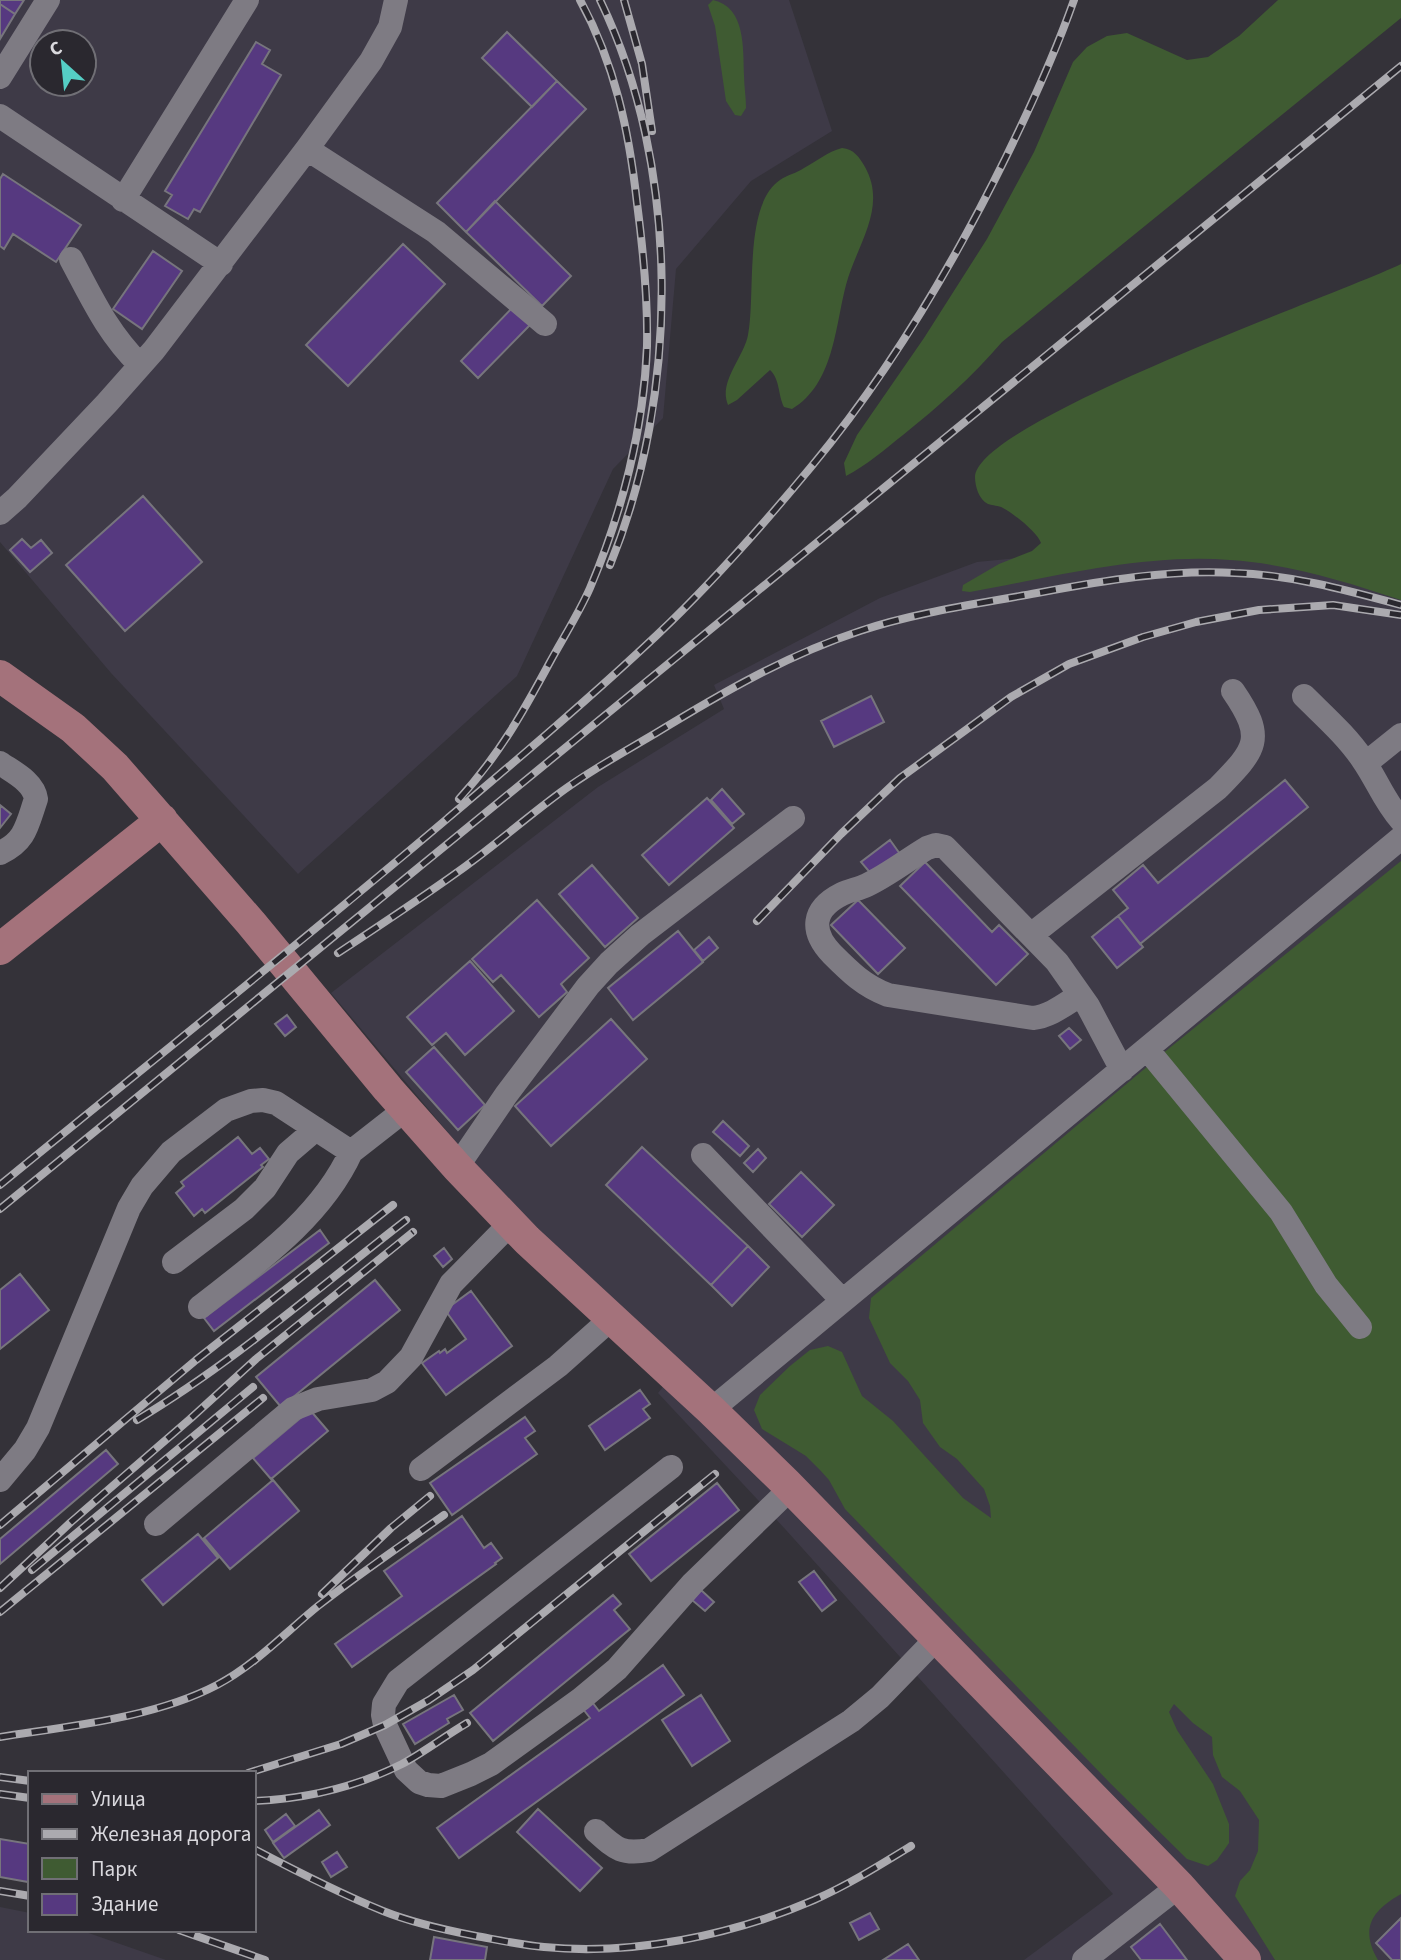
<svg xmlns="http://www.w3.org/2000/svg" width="1401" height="1960" font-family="'Source Sans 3',sans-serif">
<rect width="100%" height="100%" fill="#343239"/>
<path fill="#3e3a47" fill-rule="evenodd" d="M0,0H789L832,131L751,181L676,269L663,418L613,469L517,676L298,874L111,673L0,542ZM42,42H84V84H42Z
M1176,542L1401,589V1960H1024L1113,1894L786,1530L658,1393L680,1366L492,1185L331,993L598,787L724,709L714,685L880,598L977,562Z
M0,1907L30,1913V1930H80L166,1960H0Z"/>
<path fill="#3f5b32" d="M713,0C746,7 743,49 744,75C744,86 746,96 746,108L741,116L735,115L726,101L715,26L708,5Z
M1278,0H1401V18L1002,342C972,377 939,406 903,435C884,450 867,465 846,476L844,463L857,435L924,338L987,239L1034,152L1073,62L1087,47L1107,36L1127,33L1187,60L1208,57L1239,36Z
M842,148C854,149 859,157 865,167C888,208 856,246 846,285C835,327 834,384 792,409L784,407C778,395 780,379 770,370L737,400L728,405C718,382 744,357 748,335C756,295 743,205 780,180C787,175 797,173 804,168C817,161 827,152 842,148Z
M1401,264V600C1344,581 1289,564 1230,560C1147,553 1052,577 970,592L962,591L963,585L999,564L1032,551L1041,543C1038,533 1013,513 1003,508C998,505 993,506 988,504C979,500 975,486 975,477C977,421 1342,293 1401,264Z
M1401,861V1894C1371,1911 1360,1929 1378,1960H1275L1235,1896L1240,1881L1250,1870L1258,1851L1259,1820L1240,1791L1222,1777L1213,1755L1212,1737L1193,1723L1174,1704L1169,1712L1177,1730L1213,1784L1229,1824V1843L1217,1860L1208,1866L1187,1859L1111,1784L845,1509L829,1480L820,1470L806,1456L762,1429L754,1410L760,1395L790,1366L810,1350L828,1346L842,1352L862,1396L893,1421L963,1498L991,1518L990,1506L984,1489L957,1459L940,1447L923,1423L920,1400L908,1381L890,1363L869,1318L871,1298L1167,1050Z"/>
<path fill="#563980" stroke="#77757d" stroke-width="2" d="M0,0H24L15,14L0,4Z
M0,4L15,14L0,39Z
M507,32L557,81L532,107L482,58Z
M256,42L270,50L262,64L281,75L200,212L194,209L188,219L165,206L172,195L165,191Z
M557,81L586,109L466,232L437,203Z
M3,174L81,225L56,262L13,234L4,249L0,246V179Z
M495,201L571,276L542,306L466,232Z
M403,244L445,284L348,386L306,345Z
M153,251L182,271L142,329L113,309Z
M512,308L530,325L478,378L461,361Z
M143,496L202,562L125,631L66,565Z
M22,539L31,548L41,540L52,553L30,572L10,550Z
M871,696L884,722L834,747L821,721Z
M1285,780L1308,807L1140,944L1118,916L1128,908L1113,890L1143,865L1158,883Z
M722,789L744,814L732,824L711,800Z
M707,798L734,828L669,885L642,855Z
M0,805L11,814L0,828Z
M890,840L900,854L872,875L861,862Z
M925,862L992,932L999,925L1028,954L996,985L900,886Z
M592,865L638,918L605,947L559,894Z
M537,900L589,958L561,984L567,992L539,1017L501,975L493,982L472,959Z
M858,900L905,948L878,974L831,925Z
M1118,916L1143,947L1117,968L1092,937Z
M678,931L703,962L633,1020L608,988Z
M709,937L718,948L703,961L694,950Z
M470,961L514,1011L465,1055L446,1033L432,1045L407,1017Z
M287,1015L296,1027L285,1036L275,1024Z
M611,1019L647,1059L551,1146L515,1106Z
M1069,1028L1081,1040L1070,1049L1059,1036Z
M434,1047L485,1105L458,1130L406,1072Z
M723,1121L749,1146L740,1156L713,1132Z
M238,1137L252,1154L260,1148L269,1159L261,1165L263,1167L205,1213L202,1209L194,1216L176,1193L184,1186L181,1182Z
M642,1147L748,1246L711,1285L606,1185Z
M758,1149L766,1158L753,1172L744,1163Z
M801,1172L834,1205L802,1237L769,1204Z
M320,1230L329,1243L214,1331L204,1318Z
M748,1246L769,1267L732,1306L711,1285Z
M444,1248L452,1259L443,1267L434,1256Z
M20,1274L49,1310L0,1349V1290Z
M375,1280L400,1310L281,1407L256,1377Z
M471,1291L512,1346L446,1395L422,1363L439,1351L440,1353L445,1349L447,1353L466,1339L445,1310Z
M640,1390L650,1404L643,1409L650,1418L605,1450L589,1426Z
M310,1410L328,1431L271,1479L253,1458Z
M525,1417L535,1431L525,1438L537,1454L452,1515L430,1483Z
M106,1450L118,1464L0,1564V1539Z
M273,1480L299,1511L230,1569L204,1538Z
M717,1483L739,1510L651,1581L629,1554Z
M462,1516L484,1548L491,1543L502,1558L495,1563L496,1564L352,1667L335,1644L402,1596L384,1571Z
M198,1534L218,1558L163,1605L142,1580Z
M814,1571L836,1600L822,1611L799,1582Z
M701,1590L714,1602L705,1611L692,1600Z
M613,1595L621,1604L614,1610L630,1629L493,1741L470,1713Z
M663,1665L684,1695L459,1858L437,1828L590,1718L583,1709L592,1702L599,1711Z
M454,1695L463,1710L447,1719L449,1723L415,1744L403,1724Z
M701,1695L730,1741L692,1766L662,1720Z
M538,1809L602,1868L580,1891L517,1832Z
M319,1810L330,1825L284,1858L273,1843Z
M286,1814L295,1826L273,1842L265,1830Z
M0,1839L30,1844L28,1882L0,1877Z
M337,1852L347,1867L331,1877L322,1862Z
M870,1913L879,1929L859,1940L850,1923Z
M1401,1918V1960H1392L1376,1943Z
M1160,1924L1187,1960H1141L1131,1947Z
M434,1937L487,1947L485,1960H430Z
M908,1944L919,1960H883Z"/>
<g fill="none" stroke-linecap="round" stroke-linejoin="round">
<path stroke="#7e7b83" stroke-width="24" d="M0,77L48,0
M0,116L221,264
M307,149L436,232L545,324
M123,200L247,0
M71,259C93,300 107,332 140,365
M0,513L17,498L107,403L154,350L307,149L371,61L390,27L396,0
M1304,696C1324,716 1347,736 1363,760C1377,780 1384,801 1401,820
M0,763C13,772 34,782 36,799C27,825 26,841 0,853
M1366,763L1401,735
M1031,935L1218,788C1256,749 1266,739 1233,691
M1080,995C1065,1004 1051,1016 1033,1018L888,995C864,986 850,972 832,954C810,931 812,909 842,894C850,890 859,889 867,885C888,875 907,860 927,848L936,845L945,847L1057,962L1088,1006L1122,1070
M1147,1049L1281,1212L1326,1285L1360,1327
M703,1155L842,1300
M457,1167L506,1095L588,986L609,963L640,935L793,818
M174,1262L244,1209L265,1188L288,1153L316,1129
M200,1307C256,1263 321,1218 351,1152
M711,1410L1401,838
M671,1467L398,1681L384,1704L383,1715L385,1725L406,1770L419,1782L428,1785L441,1786L471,1774L491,1764L581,1699L617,1669L693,1583L791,1488
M421,1469L558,1366L612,1318
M0,1480L25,1450L38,1428L129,1208L142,1186L171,1152L226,1110L251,1101L263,1100L276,1103L351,1152L406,1109
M156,1524L293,1409L318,1399L372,1390L387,1382L411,1357L451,1284L511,1223
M596,1831C616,1849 622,1855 649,1850L851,1721L880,1697L938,1637
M1084,1960L1179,1886"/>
<path stroke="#a4727b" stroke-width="32" d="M0,676L73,728L115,767L251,923L388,1089L457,1167L527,1240L711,1410L786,1483L1179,1886L1245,1960
M0,949L162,820"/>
<g stroke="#abaaaf" stroke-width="8">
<path id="rail" d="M600,0C681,167 680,394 610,565
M624,0L642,64L652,131
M459,799C499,755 522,714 550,662C563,638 579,613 590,588C622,513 644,427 647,346C648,298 643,249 637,203C629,131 615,64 580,0
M757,921L841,834L900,778L1011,697L1069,664L1143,637L1196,622L1259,610L1333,605L1401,615
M338,953C379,926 420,899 459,871C494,846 527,817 561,792C591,770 624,752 656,733C720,694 787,655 860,631C917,612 978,604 1037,593C1102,581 1169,569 1235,573C1292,575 1346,590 1401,605
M0,1185C149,1063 301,943 448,818C519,758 589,699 657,635C712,583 763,525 811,467C889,373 952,267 1006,157C1031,106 1055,54 1074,0
M0,1209L1401,66
M137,1420C233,1363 318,1288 406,1220
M0,1525L196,1360L393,1205
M32,1570L253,1387
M0,1588L71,1522L190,1419L256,1359L413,1232
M322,1594L391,1528L430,1496
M0,1612L263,1398
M0,1737C70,1726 154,1718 217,1685C255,1665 286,1632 318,1606C359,1574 402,1545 444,1515
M248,1773L341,1744L385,1725L429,1700L473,1670L715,1474
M0,1777L30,1781
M0,1794L30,1798
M254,1801C305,1799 356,1787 402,1764C424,1752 445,1736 467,1723
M254,1849C296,1871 339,1893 383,1911C413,1923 445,1930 476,1936C498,1940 521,1945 544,1947C632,1956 733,1935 814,1900C848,1885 880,1865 911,1846
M0,1891L30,1896
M179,1930L265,1960"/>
</g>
<use href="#rail" stroke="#2a282f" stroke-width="5" stroke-dasharray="16" stroke-linecap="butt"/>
</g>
<rect x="28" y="1771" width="228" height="161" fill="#2a282f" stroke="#706f75" stroke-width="2"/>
<rect x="42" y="1794" width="35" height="10" fill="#a4727b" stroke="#706f75" stroke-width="2"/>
<text x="91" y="1806" font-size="21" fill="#dad9de">Улица</text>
<rect x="42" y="1829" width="35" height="10" fill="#abaaaf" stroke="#706f75" stroke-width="2"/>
<text x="91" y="1841" font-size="21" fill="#dad9de">Железная дорога</text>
<rect x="42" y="1858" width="35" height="21" fill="#3f5b32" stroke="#706f75" stroke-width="2"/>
<text x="91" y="1876" font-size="21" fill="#dad9de">Парк</text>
<rect x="42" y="1894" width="35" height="21" fill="#563980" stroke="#706f75" stroke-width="2"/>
<text x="91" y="1911" font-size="21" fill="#dad9de">Здание</text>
<g transform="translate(63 63) rotate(333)"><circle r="33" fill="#2a282f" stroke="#706f75" stroke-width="2"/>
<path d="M0-5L12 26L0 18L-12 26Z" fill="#55cec5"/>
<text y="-10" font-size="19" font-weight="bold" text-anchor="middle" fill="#dad9de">С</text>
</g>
</svg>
